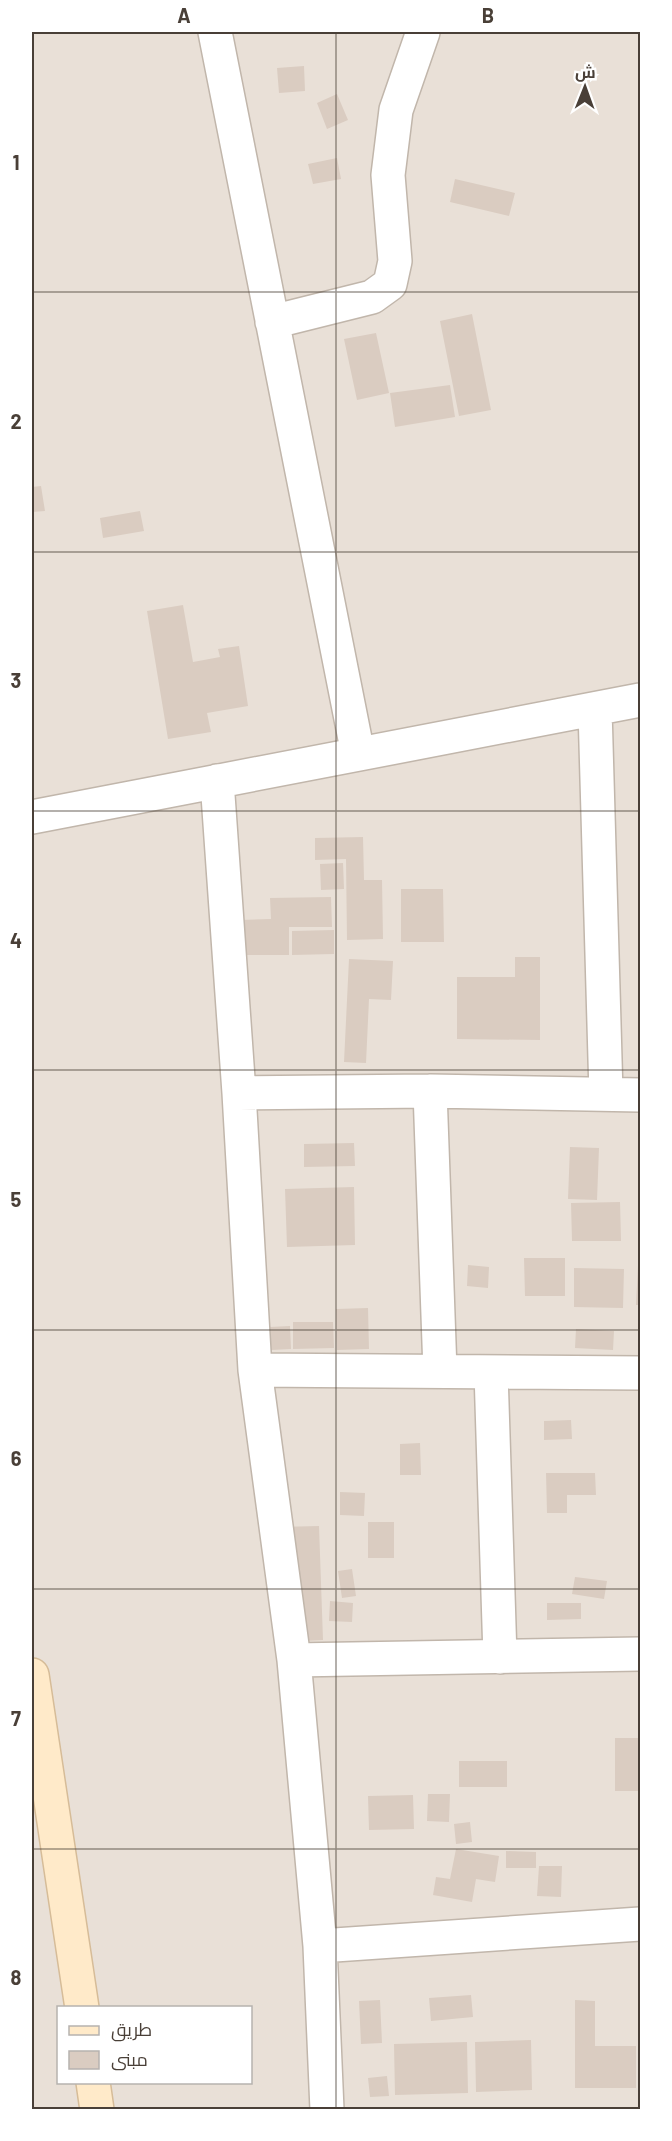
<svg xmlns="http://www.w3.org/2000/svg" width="672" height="2141" font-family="Barlow,Cairo,sans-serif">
<rect width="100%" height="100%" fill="#f5efe9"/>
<path fill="#e9e0d7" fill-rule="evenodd" d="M32,32H640V2109L32,2110ZM58,2008H250V2082H58Z"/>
<path fill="#daccc1" d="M304,66L305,91L279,93L277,68Z
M337,94L348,120L327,129L317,103Z
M337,158L341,179L313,184L308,164Z
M455,179L515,193L509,216L450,202Z
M472,314L491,410L459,416L440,321Z
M376,333L389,393L357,400L344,339Z
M450,385L455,417L395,427L390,393Z
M41,486L45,511L32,512V487Z
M140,511L144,531L103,538L100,518Z
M183,605L193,662L220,657L218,649L239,646L248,706L207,713L211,732L168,739L147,611Z
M363,837L364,880H382L383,939L347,940L346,859L315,860V838Z
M343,863L344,889L321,890L320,864Z
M401,889H443L444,942H401Z
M331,897L332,927H289V955H239V920L271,919L270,898Z
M334,930V954L292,955V931Z
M515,957H540V1040L457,1039V977H515Z
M349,959L393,961L391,1000L369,999L366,1063L344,1062Z
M354,1143L355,1166L304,1167V1144Z
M570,1147L599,1148L597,1200L568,1199Z
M354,1187L355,1245L287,1247L285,1189Z
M620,1202L621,1241H572L571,1203Z
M524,1258H565V1296H525Z
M468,1265L489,1267L488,1288L467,1286Z
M638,1266L640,1267V1305H636Z
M574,1268L624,1269L623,1308L574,1307Z
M368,1308L369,1349L337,1350L336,1309Z
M293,1322H333L334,1348L293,1349Z
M290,1326L291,1349L271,1350L270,1327Z
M576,1329L614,1331L613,1350L575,1348Z
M571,1420L572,1439L544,1440V1421Z
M420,1443L421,1475H400V1444Z
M546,1473H595L596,1495H567V1513H547Z
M340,1492L365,1493L364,1516L340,1515Z
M368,1522H394V1558H368Z
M319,1526L323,1640L282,1642L278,1527Z
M352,1569L356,1596L342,1598L338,1571Z
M575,1577L607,1581L604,1599L572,1594Z
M330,1601L353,1603L352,1622L329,1621Z
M547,1603H581V1619L547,1620Z
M615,1738H640V1791H615Z
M459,1761H507V1787H459Z
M428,1794H450L449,1822L427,1821Z
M413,1795L414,1829L369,1830L368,1796Z
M470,1822L472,1842L456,1844L454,1824Z
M456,1849L499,1856L495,1882L476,1879L472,1902L433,1895L436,1877L450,1879Z
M506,1851L536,1852V1868H506Z
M539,1866H562L561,1897L537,1896Z
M471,1995L473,2017L431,2021L429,1998Z
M380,2000L382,2043L361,2044L359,2001Z
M575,2000L595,2001V2046H636V2088H575Z
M531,2040L532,2090L476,2092L475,2042Z
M467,2042L468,2093L395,2095L394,2044Z
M387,2076L389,2096L370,2097L368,2078Z"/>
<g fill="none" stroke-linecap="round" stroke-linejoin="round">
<g stroke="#c1b6ab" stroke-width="36">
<path id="minor" d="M215,32L358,754
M272,322L372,297L390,284L395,261L388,175L396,110L423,32
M595,709L606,1094
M217,781L239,1093L255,1370L294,1660L320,1946L327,2110
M32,817L640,700
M430,1091L440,1371
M239,1093L430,1091L640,1095
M255,1370L640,1373
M491,1372L500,1657
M294,1660L640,1654
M320,1946L640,1924"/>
</g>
<g stroke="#d6bc98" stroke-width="36">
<path id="secondary" d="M32,1675L82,2008
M93,2082L97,2110"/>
</g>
<use href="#minor" stroke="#fff" stroke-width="33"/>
<use href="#secondary" stroke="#ffeac9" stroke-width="33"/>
</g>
<path fill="none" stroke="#493f37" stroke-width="1.5" stroke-opacity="0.55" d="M336,32V2110M32,292H640M32,552H640M32,811H640M32,1070H640M32,1330H640M32,1589H640M32,1849H640"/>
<rect width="672" height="2141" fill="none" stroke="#ffffff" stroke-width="66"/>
<rect x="57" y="2006" width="195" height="78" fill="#ffffff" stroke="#b6b2af" stroke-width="1.5"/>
<rect x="69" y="2026" width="30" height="9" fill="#ffeac9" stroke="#b6b2af" stroke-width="1.5"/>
<text x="111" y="2036" font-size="18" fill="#493f37">طريق</text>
<rect x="69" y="2051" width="30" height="18" fill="#daccc1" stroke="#b6b2af" stroke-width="1.5"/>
<text x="111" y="2066" font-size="18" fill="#493f37">مبنى</text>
<g transform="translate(585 87) rotate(1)" stroke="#ffffff" stroke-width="4.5" paint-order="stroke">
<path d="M0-4.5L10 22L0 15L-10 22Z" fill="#493f37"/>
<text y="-9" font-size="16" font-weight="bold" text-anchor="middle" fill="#493f37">ش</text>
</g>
<rect x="33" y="33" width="606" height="2075" fill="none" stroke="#493f37" stroke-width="2"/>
<g font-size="20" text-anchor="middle" font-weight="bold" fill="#493f37">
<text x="184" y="23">A</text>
<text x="488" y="23">B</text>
<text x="16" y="170">1</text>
<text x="16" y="429">2</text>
<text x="16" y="688">3</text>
<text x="16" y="948">4</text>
<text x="16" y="1207">5</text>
<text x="16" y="1466">6</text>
<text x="16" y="1726">7</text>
<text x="16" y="1985">8</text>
</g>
</svg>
